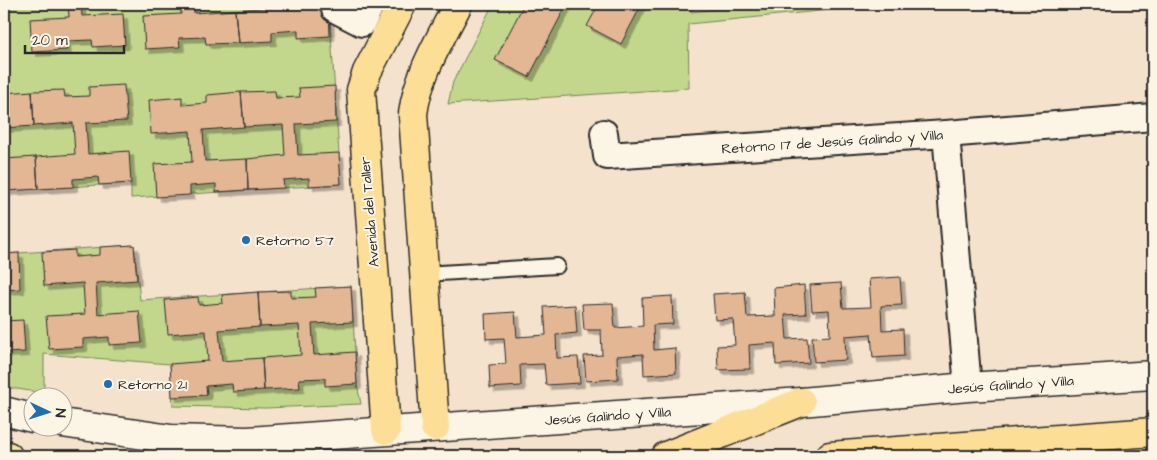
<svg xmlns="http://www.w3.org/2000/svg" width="1157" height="460" font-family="'Architects Daughter',sans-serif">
<defs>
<filter id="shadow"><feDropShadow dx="4.5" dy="4.5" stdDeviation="0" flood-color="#0004"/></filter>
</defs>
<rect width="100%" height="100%" fill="#f4e2cd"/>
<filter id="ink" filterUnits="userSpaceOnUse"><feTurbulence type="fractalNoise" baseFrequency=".02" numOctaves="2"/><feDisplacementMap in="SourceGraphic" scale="10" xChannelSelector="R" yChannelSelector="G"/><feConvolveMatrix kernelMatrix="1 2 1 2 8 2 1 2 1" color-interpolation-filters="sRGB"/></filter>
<g filter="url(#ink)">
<path fill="#c3d78c" stroke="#77815c" d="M4,4H329L341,184L131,198V183L4,191Z
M493,4H695L691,12L769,4H890L688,24L689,88L448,104L453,82Z
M134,245L140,300L351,286L357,384L361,404L265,408L173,406L170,364L44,354V393L4,387V254Z"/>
<path fill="#e3b694" stroke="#2b2b2b" filter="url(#shadow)" d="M68,4H81L82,16L123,14L125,45L93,47L92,40L66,41L67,50L32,52L30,19L69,17Z
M181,4H194V13L235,10L238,43L206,44L205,37L179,38L180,47L145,49L143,16L181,14Z
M274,4H287V7L329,5L330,36L298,38V30L272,32V41L238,43L235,10L274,7Z
M524,4H567L529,77L495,60Z
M599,4H642L621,44L587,26Z
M124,85L127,121L86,123L88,154L129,151L131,183L99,185L98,177L73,179V187L38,189L36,157L75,154L73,123L34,126L32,91L64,90L65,97L89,96V87Z
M335,86L336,122L296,124L298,155L339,153L341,184L309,186V178L283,180L284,188L248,190L247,159L285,155L283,125L244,127L241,92L275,91L276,98L300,97L299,88Z
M32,91L34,126L4,128V93Z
M241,92L244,127L203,130L205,161L247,159L248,190L216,192V184L190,186V195L156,197L154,164L192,162L190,131L151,134L149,100L182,97V105L207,103V95Z
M36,157L38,189L6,191V183H4V159Z
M134,245L137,280L96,283L98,314L139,311L142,343L109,345V337L83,339V347L49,349L46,316L85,314L83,283L44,286L42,252L75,250V257L100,255V247Z
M19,253L20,289L4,290V254Z
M900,277L902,305L881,306L882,330L903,329L904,356L873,358L871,334L845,336L846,360L814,362L812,337L830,336L829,310L812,311L810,285L841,283L843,308L871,307L869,279Z
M804,285L806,314L785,315L787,339L807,338L809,363L776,365L775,343L749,345L750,369L718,370L717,346L735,345L733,319L715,320L713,294L745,292L747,317L775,316L774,288Z
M351,286L353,322L312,324L314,355L355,352L357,384L325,386V378L299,379L300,388L264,390L262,358L301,355L299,325L260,327L258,292L291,291V298L316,297L315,288Z
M258,292L260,327L219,330L222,361L262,358L264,390L233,392L232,384L206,386L207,395L172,397L170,364L208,361L206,331L168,334L165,300L198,297L199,305L223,303L222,295Z
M672,296L673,324L653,325L654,350L675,348L676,373L644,375L643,354L617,356L618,379L586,381L584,356L602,355L601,330H584L582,304L613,303L615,328L643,326L642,298Z
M575,305L577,333L556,335L557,358L578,357L580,383L546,385L544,364L520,365L521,386L490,388L489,365L506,364L504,338L486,339L485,314L515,312L517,337L546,335L544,307Z
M23,320L25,352L4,353V321Z"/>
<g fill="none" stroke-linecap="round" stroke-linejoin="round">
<g stroke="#2b2b2b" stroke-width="18">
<path id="lane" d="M423,274L557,266"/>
</g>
<g stroke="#2b2b2b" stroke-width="30">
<g id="street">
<path d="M335,4V9L362,23L371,4"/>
<path id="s1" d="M604,133L607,156L946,134L1153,117"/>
<path d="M946,134L968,387"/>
</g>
</g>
<g stroke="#2b2b2b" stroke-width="31">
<g id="secondary">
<path d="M4,411L32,418"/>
<path id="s2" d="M62,423L171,439L247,441L801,402L968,387L1153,375"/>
</g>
</g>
<g stroke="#2b2b2b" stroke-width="31">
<path id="primary" d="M435,427L413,114C418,74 440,40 458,4
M386,430L361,90L367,72L402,4"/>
</g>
<g stroke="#2b2b2b" stroke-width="31">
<path id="highway" d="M4,455L8,456
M666,456L801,402
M830,456L1153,432"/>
</g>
<use href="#lane" stroke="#fcf5e5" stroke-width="14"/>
<use href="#street" stroke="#fcf5e5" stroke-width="26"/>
<use href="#secondary" stroke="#fcf5e5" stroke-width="28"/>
<use href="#primary" stroke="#fdde96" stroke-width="28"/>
<use href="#highway" stroke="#fdde96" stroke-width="28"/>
</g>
</g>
<g fill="#1f6fb2" stroke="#fcf5e5" stroke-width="2">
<circle cx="246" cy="240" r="5"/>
<circle cx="108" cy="384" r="5"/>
</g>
<g text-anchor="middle" stroke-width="4" stroke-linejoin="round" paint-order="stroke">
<g font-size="14" fill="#2b2b2b" stroke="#fcf5e5">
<text dy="5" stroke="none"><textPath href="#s1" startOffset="249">Retorno 17 de Jesús Galindo y Villa</textPath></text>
<text transform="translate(369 212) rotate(-95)" y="5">Avenida del Taller</text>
<text dy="5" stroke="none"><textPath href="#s2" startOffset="952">Jesús Galindo y Villa</textPath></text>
<text dy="5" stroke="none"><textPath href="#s2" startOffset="548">Jesús Galindo y Villa</textPath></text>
</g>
<g font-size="14" fill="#2b2b2b" stroke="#fcf5e5" text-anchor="start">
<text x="256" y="245">Retorno 57</text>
<text x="118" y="389">Retorno 21</text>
</g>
</g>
<rect width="1157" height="460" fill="none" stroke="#fcf5e5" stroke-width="20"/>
<rect x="10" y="10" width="1137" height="440" fill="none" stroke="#2b2b2b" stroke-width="2" filter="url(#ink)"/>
<g transform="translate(48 412) rotate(94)"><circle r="24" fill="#fcf5e5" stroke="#a8a49b"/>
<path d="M0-4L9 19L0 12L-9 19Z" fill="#1f6fb2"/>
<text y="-8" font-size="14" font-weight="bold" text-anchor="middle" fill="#2b2b2b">N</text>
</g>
<path d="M25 45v8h99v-8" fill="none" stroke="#2b2b2b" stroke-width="2.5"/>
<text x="32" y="45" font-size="15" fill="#2b2b2b" stroke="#fcf5e5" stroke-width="4" paint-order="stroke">20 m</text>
</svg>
